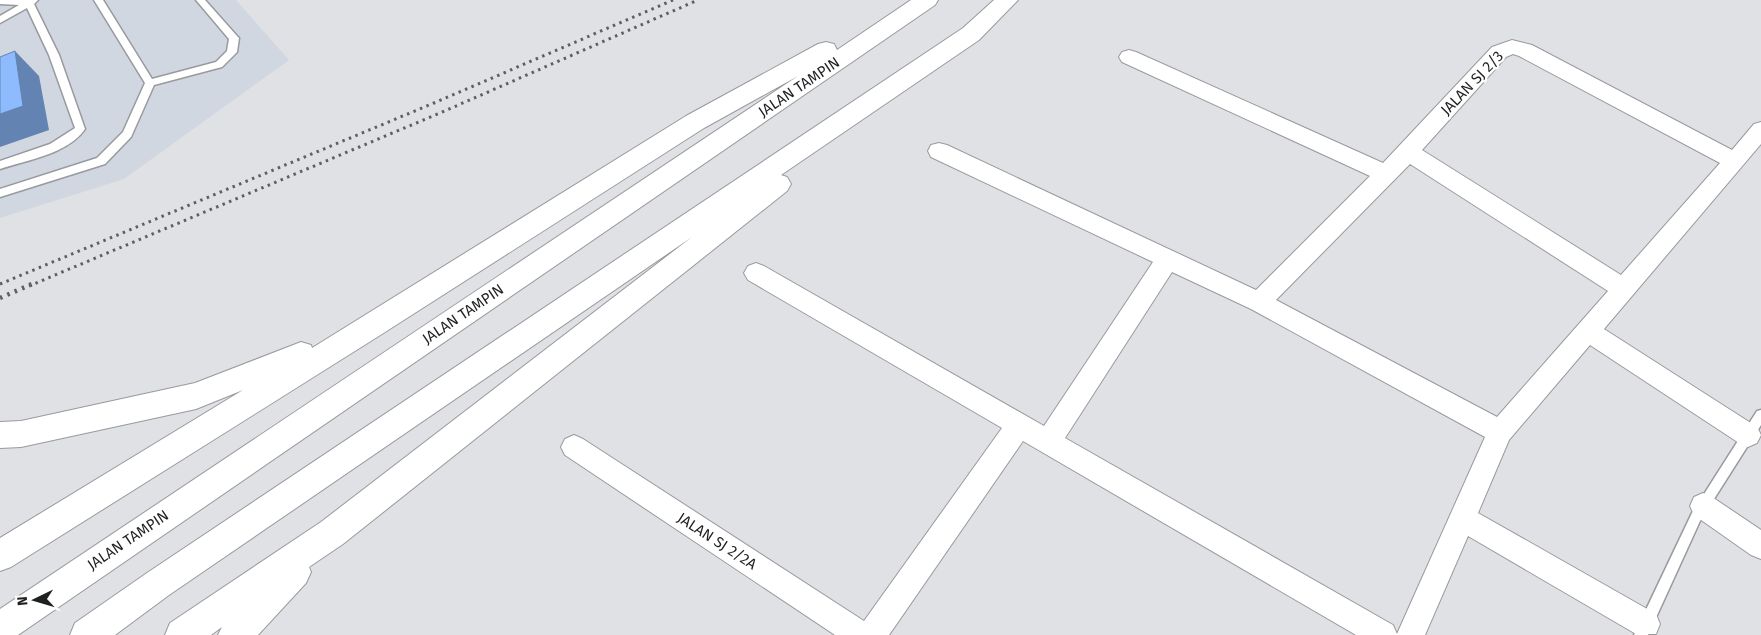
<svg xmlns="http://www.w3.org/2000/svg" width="1761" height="635" font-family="'Fira Sans',sans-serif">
<rect width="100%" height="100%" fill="#dfe1e4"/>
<path fill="#d0d7e0" d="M0,0H236L289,60L124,179L0,218Z"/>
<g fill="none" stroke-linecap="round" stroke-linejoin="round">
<g stroke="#989a9d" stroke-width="3">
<path id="service" d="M0,0H38L34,4L59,55L85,129C68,154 27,160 0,169V161L50,144L75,128L49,55L27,8L0,23V16L19,5L0,4Z
M94,0H103L152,79L216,62L227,51L229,39L196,0H205L237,36L239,38L237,52L222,67L154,85L131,137L105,164L0,197V189L97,158L123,132L145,83Z
M1761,410V425L1700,521L1648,635H1634L1692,513L1757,411Z"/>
</g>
<g stroke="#989a9d" stroke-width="2">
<path id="minor" d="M1512,40L1532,45L1732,150L1754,124L1761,122V144L1604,329L1757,427L1761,435L1757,443L1748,447L1739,443L1590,345L1509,440L1478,513L1656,614L1660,624L1656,634H1636L1468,536L1425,635H1356L1023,441L889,635H835L565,455L561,447L565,439L574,435L583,439L864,621L1002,428L748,280L744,273L748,266L756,263L764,266L1044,426L1153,262L931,157L928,151L931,145L939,143L947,145L1256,290L1370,176L1122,62L1119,57L1122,52L1129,50L1136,52L1383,163L1492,47ZM1513,54L1519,56L1720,163L1621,275L1422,150L1506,57ZM1410,164L1608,291L1497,417L1276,300ZM1172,272L1251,309L1485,437L1397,634L1393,625L1065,438Z
M1703,493L1712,497L1761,530V559L1751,555L1694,515L1690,506L1694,497Z"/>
</g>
<g stroke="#989a9d" stroke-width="2">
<path id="trunk" d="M911,0H938L935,5L18,635H0V609L798,76L704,128L382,334L11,567L0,571V538L243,390L196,409L21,447L0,448V422L21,421L195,383L301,342L311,345L312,348L686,116L818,44L826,42L834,44L837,50Z
M994,0H1018L979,40L781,175L787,177L791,184L787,191L343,544L309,567L311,572L306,583L258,635H218L222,627L211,635H165L170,623L321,522L692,237L169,595L115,635H70L75,623L147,573L963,28Z"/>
</g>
<use href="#service" fill="#fff" fill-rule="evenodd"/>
<use href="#minor" fill="#fff" fill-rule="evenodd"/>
<use href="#trunk" fill="#fff" fill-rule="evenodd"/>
<path stroke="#5e5f61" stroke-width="3" stroke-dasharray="2.5 4.5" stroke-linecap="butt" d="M0,284L434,103L673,0
M29,286L440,113L698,0"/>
<path stroke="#5e5f61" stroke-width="4.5" stroke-dasharray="2.5 5.5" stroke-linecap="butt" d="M0,298L32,284"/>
</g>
<path fill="#6383b2" d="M15,51L39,76L49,130L0,147V114Z"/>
<path fill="#8dbbfe" stroke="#6383b2" d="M15,51L23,106L0,114V57Z"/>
<g text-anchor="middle" stroke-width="4.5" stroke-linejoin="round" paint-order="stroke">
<g font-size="15" fill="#1f2021" stroke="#fff">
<text transform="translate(1472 83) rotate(-46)" y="5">JALAN SJ 2/3</text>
<text transform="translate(799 87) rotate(-34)" y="5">JALAN TAMPIN</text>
<text transform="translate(463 314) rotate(-34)" y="5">JALAN TAMPIN</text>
<text transform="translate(128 540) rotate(-34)" y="5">JALAN TAMPIN</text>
<text transform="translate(717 541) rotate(33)" y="5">JALAN SJ 2/2A</text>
</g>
</g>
<g transform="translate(35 600) rotate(265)" stroke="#ffffff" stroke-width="4" paint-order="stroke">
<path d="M0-4L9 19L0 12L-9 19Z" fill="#1f2021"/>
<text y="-8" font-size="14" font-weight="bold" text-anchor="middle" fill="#1f2021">N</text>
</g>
</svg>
